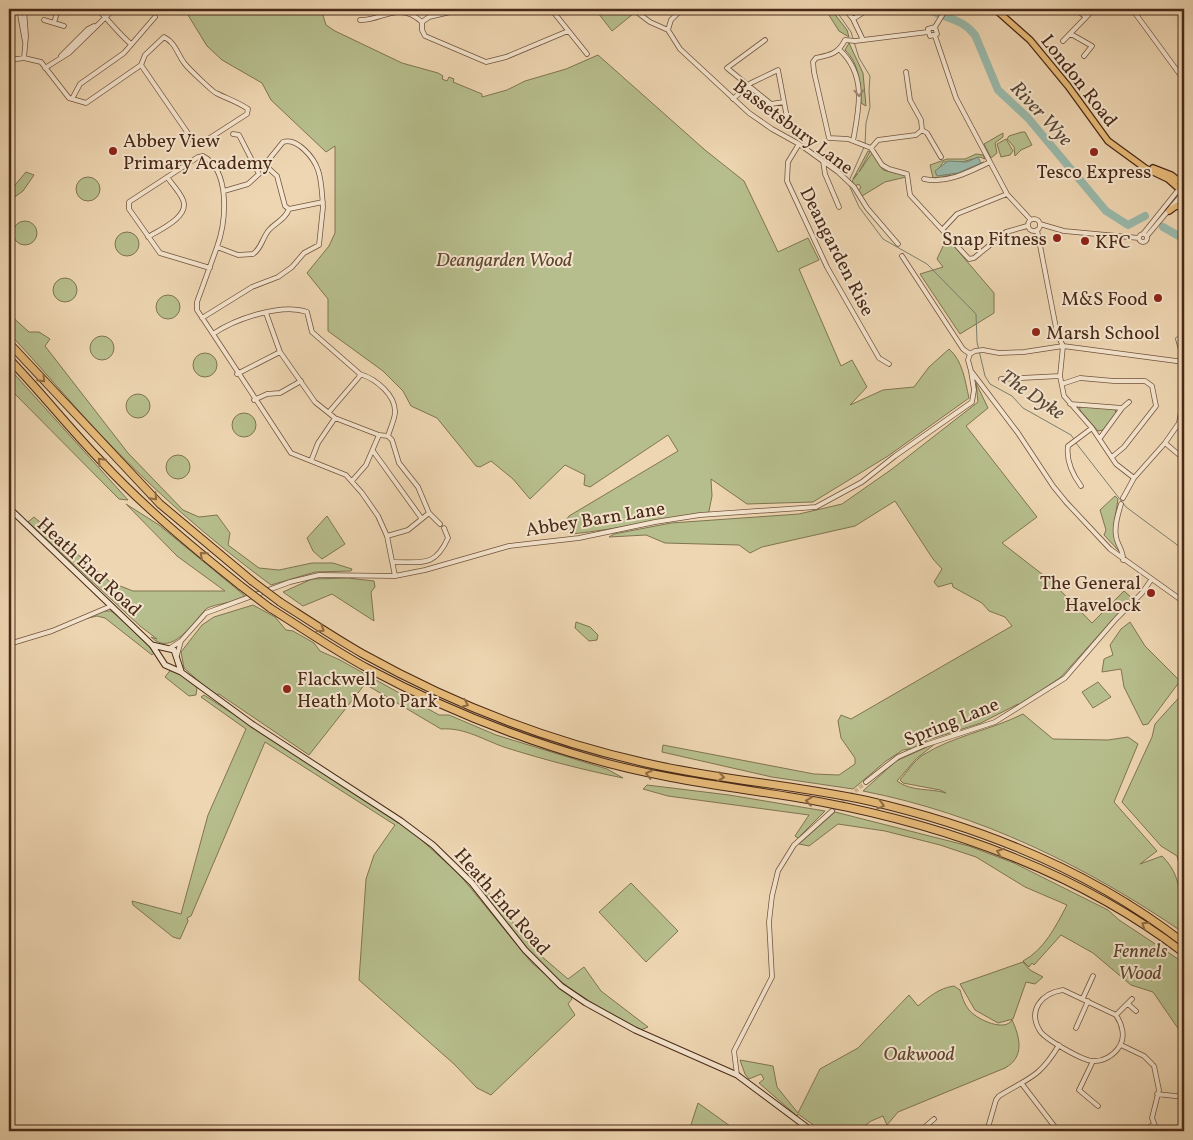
<svg xmlns="http://www.w3.org/2000/svg" width="1193" height="1140" font-family="Vollkorn,serif">
<rect width="100%" height="100%" fill="#eed6b2"/>
<filter id="stains"><feTurbulence type="fractalNoise" baseFrequency=".004" numOctaves="4"/><feColorMatrix values="0 0 0 0 .2 0 0 0 0 .09 0 0 0 0 .02 0 0 0 .5 -.17"/></filter>
<radialGradient id="worn" r=".72"><stop offset=".6" stop-color="#630" stop-opacity="0"/><stop offset="1" stop-color="#630" stop-opacity=".3"/></radialGradient>
<path fill="#b7be8d" stroke="#807452" d="M195,9H321L326,25L335,31L402,63L438,73L443,76L442,79L447,81L449,77L454,79L453,82L482,94V97L507,90L525,81L566,69L598,55L705,150L744,181L778,252L808,238L819,260L799,269L841,366L852,360L867,387L850,405L883,390L914,387L929,367L949,349C963,361 965,381 969,398L888,456L813,502L747,504L711,479L712,496L708,516C662,519 618,529 572,534L562,526L569,516L678,451L668,435L590,487L584,485L585,475L565,465L530,499L513,479L491,461L480,467L476,466L437,418L411,406L403,391L383,371L328,331V299L307,273L329,246L335,233V146L326,152L271,100L262,83L222,60L207,46L188,15Z
M595,9H637L638,10L612,31Z
M827,12H833L847,30L849,37L839,31Z
M849,43L863,73L866,106L861,103C861,85 859,63 845,50Z
M1022,132H1025L1032,145L1021,150L1015,156L1014,147L1007,139L1009,136Z
M1003,133V137L995,143L997,153L991,158L984,144Z
M1006,139L1013,151L1010,155L1001,157L997,144Z
M868,151L870,152L859,172L872,153L883,170L904,175L906,177L885,182L862,196L858,190L861,188L859,184L855,186L852,181L858,173L853,179Z
M976,154L983,155L985,159L980,157L962,162H943L936,174L947,175L984,162L955,175L933,178L930,165L947,159H965Z
M26,172L34,175L23,191L9,201V192Z
M76 189a12 12 0 1 1 24 0a12 12 0 1 1-24 0Z
M13 233a12 12 0 1 1 24 0a12 12 0 1 1-24 0Z
M115 244a12 12 0 1 1 24 0a12 12 0 1 1-24 0Z
M947,238L994,293V313L960,334L920,274L943,267L937,259Z
M53 290a12 12 0 1 1 24 0a12 12 0 1 1-24 0Z
M156 307a12 12 0 1 1 24 0a12 12 0 1 1-24 0Z
M9,314L29,332H39L50,339L45,346L128,453L183,510L199,517L217,515L230,533L228,545L259,568L279,570L312,563H333L352,569L351,571L315,572L271,585C210,540 153,490 100,434C69,401 40,366 9,333Z
M90 348a12 12 0 1 1 24 0a12 12 0 1 1-24 0Z
M193 365a12 12 0 1 1 24 0a12 12 0 1 1-24 0Z
M9,368L128,500L119,499L9,388Z
M976,383L988,408L966,426L1037,517L1002,543L1051,581L1092,623L1124,591L1132,598L1061,677L1018,706V704L981,723L928,740L915,748L903,750L886,761L853,789L772,777L662,752L663,745L814,774L839,775L855,764V758L841,738L838,721L841,715L851,719L1012,626L1005,617L989,611L982,603L953,587L952,583L938,587L934,582L942,569L933,559L895,501L855,526L762,547L750,553L739,545L665,543L646,535L609,537L614,534L671,523L799,514L842,504L892,469L978,402Z
M126 406a12 12 0 1 1 24 0a12 12 0 1 1-24 0Z
M1079,405L1115,409L1116,413L1103,430L1098,431L1080,410Z
M232 425a12 12 0 1 1 24 0a12 12 0 1 1-24 0Z
M166 467a12 12 0 1 1 24 0a12 12 0 1 1-24 0Z
M1115,496L1118,499L1114,525L1119,551L1104,535L1106,530L1100,510Z
M126,504L159,525L244,595L245,599C238,601 210,605 206,609C193,622 172,658 151,637L157,639L140,626L28,522L34,517L110,582L133,591H225L177,556Z
M327,516L345,544L322,559L313,551L307,538Z
M348,578L374,581L375,587L371,592L374,621L332,594L303,606L283,592L312,579Z
M253,605L275,617L286,630L293,631L314,643L320,651L340,660L439,715H449L496,735L607,769L623,778C584,770 545,760 507,748C485,741 465,727 441,729L365,684L309,755L219,694L214,695L184,668L181,652L202,625L214,617Z
M103,611H111L117,615L155,652L152,655L105,618L97,616L84,619Z
M576,622L590,627L598,635L597,640L589,641L575,628Z
M1130,622L1145,646L1180,681L1148,724L1143,725L1124,687L1121,669L1102,672L1104,659L1113,655L1110,645L1121,629Z
M172,668L182,674L197,688L196,695L189,696L165,677Z
M1098,682L1111,697L1093,708L1082,692Z
M1184,692V883L1177,856L1161,846L1122,802L1152,737L1155,724Z
M204,695L407,827L459,874L532,963L570,995L572,999L568,1004L575,1015L491,1095L477,1088L454,1064L359,980L366,879L374,855L395,825L265,742L191,916L187,918L188,921L180,939L173,937L133,905L132,901L181,914L208,815L246,729L201,697Z
M1023,714L1053,739L1108,740L1128,737L1138,744L1114,802L1157,851L1140,864L1162,856C1176,870 1179,883 1181,903L1184,902V933C1086,866 980,814 863,791L896,761L936,743L916,759L897,781C912,792 930,788 946,793L940,790L903,783L900,780C907,772 914,761 923,755C953,736 991,730 1023,714Z
M647,785L729,795L825,811L798,838L795,836L809,815L668,796L643,789Z
M835,812L969,846L1014,863L1108,910L1119,920L1184,963V1037L1153,992L1131,985L1093,953L1061,935L1034,965L1032,963L1029,967L1023,961C1044,950 1056,926 1067,905L1025,887L976,857L940,845L885,831L838,824L809,846L799,844Z
M463,866L477,868L479,881L540,955L568,979L584,967L601,991L648,1027L641,1030C614,1015 584,1000 559,980C521,949 491,905 463,866Z
M631,883L678,931L646,962L599,912Z
M1023,962L1030,970L1043,977L1035,984L1026,982L1013,1019L998,1023L975,1010L960,984Z
M954,986L960,990C962,997 965,1006 970,1011C978,1020 1005,1032 1012,1020C1020,1037 1025,1057 1005,1068L898,1112L887,1125L883,1116L871,1121L858,1131H822L798,1114L797,1116L759,1083L764,1079L761,1074L749,1079L745,1074L740,1060L773,1066L777,1087L798,1113L820,1069L858,1048L909,995L918,1006C929,997 939,988 954,986Z
M698,1103L737,1131H689Z"/>
<path fill="#99b9ab" stroke="#797f70" d="M978,157L981,163L958,173L937,176L935,171L948,161L967,162Z"/>
<g fill="none" stroke-linecap="round" stroke-linejoin="round">
<path stroke="#797f70" stroke-width="1" d="M835,9L851,32L859,58L870,76L869,91L870,107L866,123L865,145L849,181
M849,185L859,207L883,239L927,264L976,314L977,342L985,376L990,384L1012,396L1023,408L1071,435L1074,439
M1076,443L1126,507L1184,550"/>
<path stroke="#99b9ab" stroke-width="8" d="M929,9C945,19 962,18 975,35L998,90L1028,118L1106,211L1128,225L1145,216
M1163,227L1184,239"/>
<path stroke="#cdb393" stroke-width="4" stroke-dasharray="4 2" stroke-linecap="butt" d="M832,811L866,782"/>
<g stroke="#72543e" stroke-width="5.5">
<path id="street" d="M19,9L25,42
M24,9L26,36L24,58
M97,9C109,20 118,33 131,44
M463,9L429,17L422,22V30L425,36L486,62L506,57L568,31
M551,9L587,54
M682,9L671,20L668,30L680,49L749,113L772,129L799,144L838,172L854,187L867,208L898,244
M845,9L853,19
M1075,9L1086,17
M1132,9L1184,80
M638,13L650,22L668,30
M44,20L64,26
M360,20C382,21 398,0 422,22
M54,23L58,9
M935,27L928,29L930,36L937,34L935,27L946,9
M928,32L855,41L845,40C838,54 830,55 816,58L813,62L814,72L829,138L848,139L871,148L882,165L889,169L907,174L910,195L969,259L974,258L1006,232L1027,226
M1071,34L1092,46L1084,56
M935,36L956,98L1007,194L1030,219
M164,37C176,43 177,54 185,64C188,68 213,92 216,93C228,99 238,102 248,109L247,114L199,145H196L141,65L145,55Z
M765,40L727,68L771,104L784,102
M863,40L853,19L869,9
M1063,41L1094,9
M840,50C867,76 859,108 853,141
M61,56L88,29L94,26
M9,60L24,58L41,62L69,98L86,103L141,65
M45,68L69,53L114,9
M72,99L80,84L124,53L155,17
M733,99L751,83L778,70L788,123
M922,130L927,133L941,157
M799,144L788,162L787,181L827,267L879,358L889,364
M871,148L878,140L916,135L922,130L921,120L910,100L906,72
M823,161L825,174L839,207
M924,179C947,184 969,172 990,162
M224,191L248,184L259,174L239,135L233,134
M1028 225a6 6 0 1 1 12 0a6 6 0 1 1-12 0Z
M1040,224L1064,231L1139,238
M943,229L957,214L1007,194
M1037,230L1057,333L1063,346L1060,376L1064,396L1092,428L1116,464L1134,478
M1139 238a4 4 0 1 1 8 0a4 4 0 1 1-8 0Z
M1143,234L1179,189
M1147,236L1184,192
M148,237C159,230 190,217 183,200C180,192 172,184 167,177
M902,256L963,349L970,354
M210,268L160,253L129,209V202L198,157L203,156C231,171 226,222 217,247
M266,313L280,352L315,402L335,418L379,435
M202,318L252,287L278,277L292,267L304,253L319,245L323,207C322,195 322,181 318,170C314,158 297,137 283,142L266,163V166L277,176L285,206L289,209L323,202
M213,334L197,310V302L217,247L238,255L253,254C262,248 262,238 269,230C276,222 285,220 289,209
M1184,337L1178,339L1184,361
M970,354L968,360L971,371L1018,433L1053,486L1066,502L1110,549L1184,602
M970,354L975,351L983,350L999,353L1024,352L1063,346L1184,362
M237,374L280,352
M360,374L312,332L307,312C281,303 235,319 213,334L291,453L346,475L362,493L378,516L387,536L395,576
M1001,379L1060,376
M1062,384L1080,378L1114,381H1145L1152,386L1156,406L1124,447L1112,457
M254,400L267,394L280,393L301,381
M1070,404L1122,408L1129,402
M329,412L359,377L360,374C376,379 396,395 395,413C394,421 390,429 388,436L392,440L399,463L418,487L429,513L408,530L387,536
M1100,438L1122,408
M1165,443L1184,459
M373,451L422,519
M311,461L318,443L335,418
M352,481L366,465L379,435L388,436
M1081,486C1073,475 1066,460 1068,446L1092,428
M1123,498L1134,478L1165,443L1179,423L1184,394
M1121,504C1118,514 1114,526 1116,536C1117,545 1124,551 1123,560
M429,513L440,524
M394,562C423,562 435,567 448,538L444,528
M9,644L52,631L111,606
M170,648L181,641L206,613L290,582L319,575L395,576L425,570L509,546L579,538L655,522L700,515L816,507L862,482L895,456L972,402L974,390L971,371
M177,655L181,641
M866,782L898,757L925,745L995,722L1065,678L1116,619L1142,593L1151,580
M1063,990L1116,1015C1122,1024 1126,1037 1119,1047C1114,1055 1103,1062 1093,1061C1083,1061 1045,1039 1040,1031C1027,1010 1042,993 1063,990Z
M1083,998L1093,976
M1128,1004L1136,1011
M1116,1015L1132,999
M1076,1028L1088,1001
M1121,1045L1144,1056L1152,1064
M1093,1061L1079,1090L1098,1106
M1154,1066L1159,1090L1152,1118L1157,1131
M737,1075L734,1051L772,977L769,922L772,896L778,871L794,845L832,811
M1022,1084L1058,1131
M1157,1094L1184,1097
M920,1131L934,1119
M987,1131L996,1100L999,1096C1030,1077 1039,1078 1059,1045
M1144,1131L1154,1124"/>
</g>
<g stroke="#492917" stroke-width="7">
<path id="secondary" d="M9,508L152,645L165,665L181,672L252,724L401,821L433,845L472,883L525,950L561,986L586,1003L635,1030L737,1075L812,1131
M152,645L174,650L181,671"/>
</g>
<g stroke="#492917" stroke-width="8">
<path id="primary" d="M995,9L1030,40L1068,86L1108,141L1145,168L1168,179L1184,193
M1153,168L1171,175L1184,185
M1169,211L1176,206L1184,207"/>
</g>
<g stroke="#492917" stroke-width="9">
<path id="highway" d="M9,343L160,504L252,581
M9,359C41,392 69,428 101,461C144,507 192,547 241,586
M280,602C308,620 335,638 363,654C451,703 548,741 646,763C720,780 795,785 869,801C981,827 1093,872 1184,943
M270,608C302,628 334,650 367,668C438,706 514,737 592,759C667,781 744,788 821,802C949,826 1080,873 1184,953"/>
</g>
<use href="#street" stroke="#f4e4cd" stroke-width="4"/>
<use href="#secondary" stroke="#f4e4cd" stroke-width="5"/>
<use href="#primary" stroke="#e7bb79" stroke-width="5.5"/>
<use href="#highway" stroke="#e7bb79" stroke-width="7"/>
<g stroke="#492917" stroke-width="9" stroke-linecap="butt">
<path id="highway-bridge" d="M252,581L280,602
M241,586L270,608"/>
</g>
<use href="#highway-bridge" stroke="#e7bb79" stroke-width="7"/>
</g>
<defs><path id="oneway-chevron" d="M-2-3.5L2.5 0L-2 3.5" fill="none" stroke-width="1.6" stroke-linecap="round" stroke-linejoin="round" transform="scale(1.25)"/></defs>
<use stroke="#9e8672" href="#oneway-chevron" transform="translate(859 93) rotate(87)"/>
<g stroke="#906b43">
<use href="#oneway-chevron" transform="translate(42 379) rotate(47)"/>
<use href="#oneway-chevron" transform="translate(101 461) rotate(-133)"/>
<use href="#oneway-chevron" transform="translate(154 497) rotate(46)"/>
<use href="#oneway-chevron" transform="translate(203 555) rotate(-140)"/>
<use href="#oneway-chevron" transform="translate(321 629) rotate(33)"/>
<use href="#oneway-chevron" transform="translate(465 704) rotate(23)"/>
<use href="#oneway-chevron" transform="translate(649 774) rotate(-166)"/>
<use href="#oneway-chevron" transform="translate(721 777) rotate(9)"/>
<use href="#oneway-chevron" transform="translate(809 801) rotate(-172)"/>
<use href="#oneway-chevron" transform="translate(881 805) rotate(15)"/>
<use href="#oneway-chevron" transform="translate(1000 852) rotate(-160)"/>
<use href="#oneway-chevron" transform="translate(1145 925) rotate(-147)"/>
</g>
<g fill="#8f2418" stroke="#f4e4cd" stroke-width="2">
<circle cx="113" cy="151" r="5"/>
<circle cx="1094" cy="152" r="5"/>
<circle cx="1057" cy="238" r="5"/>
<circle cx="1085" cy="241" r="5"/>
<circle cx="1158" cy="298" r="5"/>
<circle cx="1036" cy="332" r="5"/>
<circle cx="1151" cy="593" r="5"/>
<circle cx="287" cy="689" r="5"/>
</g>
<g text-anchor="middle" stroke-width="4" stroke-linejoin="round" paint-order="stroke">
<g font-size="19" fill="#492917" stroke="#f4e4cd">
<text transform="translate(1080 80) rotate(52)" y="7">London Road</text>
<text transform="translate(794 126) rotate(37)" y="7">Bassetsbury Lane</text>
<text transform="translate(838 251) rotate(63)" y="7">Deangarden Rise</text>
<text transform="translate(595 518) rotate(-9)" y="7">Abbey Barn Lane</text>
<text transform="translate(90 566) rotate(43)" y="7">Heath End Road</text>
<text transform="translate(951 721) rotate(-22)" y="7">Spring Lane</text>
<text transform="translate(503 901) rotate(49)" y="7">Heath End Road</text>
</g>
<g font-size="19" fill="#492917" stroke="#f4e4cd" text-anchor="start">
<text x="123" y="147">Abbey View<tspan x="123" dy="22">Primary Academy</tspan></text>
<text x="1094" y="178" text-anchor="middle">Tesco Express</text>
<text x="1047" y="245" text-anchor="end">Snap Fitness</text>
<text x="1095" y="248">KFC</text>
<text x="1148" y="305" text-anchor="end">M&amp;S Food</text>
<text x="1046" y="339">Marsh School</text>
<text x="1141" y="589" text-anchor="end">The General<tspan x="1141" dy="22">Havelock</tspan></text>
<text x="297" y="685">Flackwell<tspan x="297" dy="22">Heath Moto Park</tspan></text>
</g>
<g font-size="19" font-style="italic" fill="#5f472f" stroke="#f4e4cd">
<text x="504" y="266">Deangarden Wood</text>
<text x="1140" y="957">Fennels<tspan x="1140" dy="22">Wood</tspan></text>
<text x="919" y="1060">Oakwood</text>
</g>
<g font-size="20" font-style="italic" fill="#594635" stroke="#f4e4cd">
<text transform="translate(1042 113) rotate(47)" y="7">River Wye</text>
<text transform="translate(1033 394) rotate(34)" y="7">The Dyke</text>
</g>
</g>
<rect width="1193" height="1140" fill="none" stroke="#eed6b2" stroke-width="30"/>
<rect x="10" y="10" width="1173" height="1120" fill="none" stroke="#492917" stroke-width="2.5"/>
<rect x="15" y="15" width="1163" height="1110" fill="none" stroke="#492917"/>
<rect width="100%" height="100%" filter="url(#stains)"/>
<rect width="100%" height="100%" fill="url(#worn)"/>
</svg>
